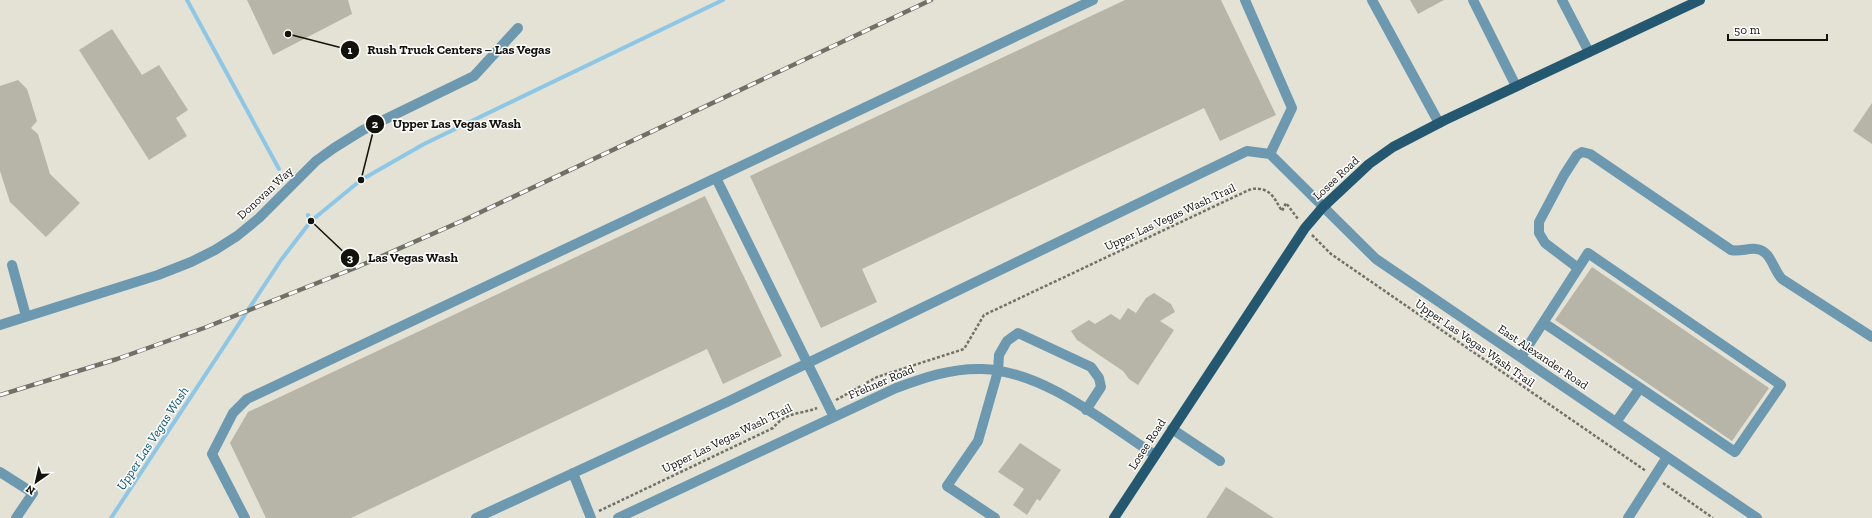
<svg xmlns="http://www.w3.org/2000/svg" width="1872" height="518" font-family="'Zilla Slab',serif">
<rect width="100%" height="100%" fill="#e4e2d4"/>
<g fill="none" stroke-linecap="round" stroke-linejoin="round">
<path stroke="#8ec7e5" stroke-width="4" d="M187,0L279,169
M308,215L311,221
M111,518L281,260L311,221L361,180L424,144L723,0"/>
</g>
<path fill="#b7b5a7" d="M247,0H348L352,14L273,55Z
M1125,0H1221L1276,115L1220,141L1204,108L862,269L877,302L821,328L750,176Z
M1410,0H1444L1418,14Z
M112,29L142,75L159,65L188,110L176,118L187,136L149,160L79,50Z
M18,80L27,89L37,121L31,128L38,134L50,174L80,203L46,237L10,202L0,171V86Z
M1872,103V144L1853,131Z
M705,196L782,356L723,384L707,349L351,518H266L230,443L248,412Z
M1592,267L1769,388L1732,441L1555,320Z
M1154,293L1171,304L1175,312L1160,321L1174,330L1138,385L1129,379L1123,371L1077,340L1071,331L1089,320L1095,324L1111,314L1120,320L1128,308L1136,313L1146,298Z
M1020,443L1061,470L1040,501L1037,499L1027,515L1013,505L1024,489L998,472Z
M1226,487L1274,518H1206Z"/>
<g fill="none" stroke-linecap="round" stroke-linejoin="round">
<path stroke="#727168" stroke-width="2.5" stroke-dasharray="3 2" stroke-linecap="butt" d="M1312,235L1331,254L1646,471
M836,400L877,377L964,349L984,315L1251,189C1270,187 1273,196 1282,211L1286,203L1298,219
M1663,483L1713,518
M599,511L773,428C787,411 799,415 817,408"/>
<path stroke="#6c99b0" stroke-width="10" d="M1245,0L1292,108L1270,154
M1372,0L1439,123
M1473,0L1516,86
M1562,0L1589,52
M716,178L834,417
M12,265L26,316
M1578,268L1545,243L1539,233V222L1564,175L1577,155L1582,152L1590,154L1731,250C1740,252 1747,248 1756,249C1771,250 1773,270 1782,279L1872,337
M0,325L158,275L191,262L215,250L237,236L259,218L316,161L334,148L363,130L474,76L518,28
M1521,357L1588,253L1781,385L1735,452L1544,323
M1616,422L1640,388
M1172,429L1220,461
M0,472L33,493L16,518
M573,473L591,518
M245,518L212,454L233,413L247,399L1093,0
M476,518L727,402L1247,151L1270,154L1376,259L1757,518
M618,518L896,388C923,378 951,368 982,369C1044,371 1104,422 1155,455
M995,518L947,486L978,441L998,371L999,355L1007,341L1018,333L1091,367L1099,378L1101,387L1086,410
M1628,518L1667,457"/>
<path stroke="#245870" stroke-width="10" d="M1114,518L1305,228L1323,207L1369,164L1393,147L1445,120L1700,0"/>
<g stroke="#717066" stroke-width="4.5">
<path id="rail" d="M0,395L117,359L204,328L355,268L464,220L931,0"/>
</g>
<use href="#rail" stroke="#fff" stroke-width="3" stroke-dasharray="9" stroke-linecap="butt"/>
</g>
<g text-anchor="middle" stroke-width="3" stroke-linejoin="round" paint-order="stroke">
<g font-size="12" fill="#13120d" stroke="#fff">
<text transform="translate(1336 178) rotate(-43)" y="4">Losee Road</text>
<text transform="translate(265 193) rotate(-43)" y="4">Donovan Way</text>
<text transform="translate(1170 217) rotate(-25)" y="4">Upper Las Vegas Wash Trail</text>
<text transform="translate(1475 343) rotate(35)" y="4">Upper Las Vegas Wash Trail</text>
<text transform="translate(1543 357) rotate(34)" y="4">East Alexander Road</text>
<text transform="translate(881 382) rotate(-23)" y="4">Frehner Road</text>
<text transform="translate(727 438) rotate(-26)" y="4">Upper Las Vegas Wash Trail</text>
<text transform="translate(1147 444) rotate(-57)" y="4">Losee Road</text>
</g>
<g font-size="13" font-style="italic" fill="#075471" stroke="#fff">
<text transform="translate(152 438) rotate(-57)" y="5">Upper Las Vegas Wash</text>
</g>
</g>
<path fill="none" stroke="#13120d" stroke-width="1.5" d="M288 34L350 50M361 180L375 124M311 221L350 258"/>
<g fill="#13120d" stroke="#fff" stroke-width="1.5">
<circle cx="288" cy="34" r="4"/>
<circle cx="361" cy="180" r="4"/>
<circle cx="311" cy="221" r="4"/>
<circle cx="350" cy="50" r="10"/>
<circle cx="375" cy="124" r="10"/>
<circle cx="350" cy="258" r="10"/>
</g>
<g font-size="12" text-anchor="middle" font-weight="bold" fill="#fff">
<text x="350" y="54">1</text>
<text x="375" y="128">2</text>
<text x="350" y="262">3</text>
</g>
<g font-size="13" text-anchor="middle" font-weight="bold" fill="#13120d" stroke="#fff" stroke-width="3" stroke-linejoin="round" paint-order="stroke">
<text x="459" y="54">Rush Truck Centers – Las Vegas</text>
<text x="457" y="128">Upper Las Vegas Wash</text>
<text x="413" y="262">Las Vegas Wash</text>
</g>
<g transform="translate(36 482) rotate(214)" stroke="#ffffff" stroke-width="3" paint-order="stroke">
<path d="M0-3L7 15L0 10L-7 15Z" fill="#13120d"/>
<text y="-6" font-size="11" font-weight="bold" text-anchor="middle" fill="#13120d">N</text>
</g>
<path d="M1728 34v6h99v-6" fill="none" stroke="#13120d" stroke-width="2"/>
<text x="1734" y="34" font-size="12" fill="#13120d" stroke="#ffffff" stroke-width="3" paint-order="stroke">50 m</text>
</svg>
